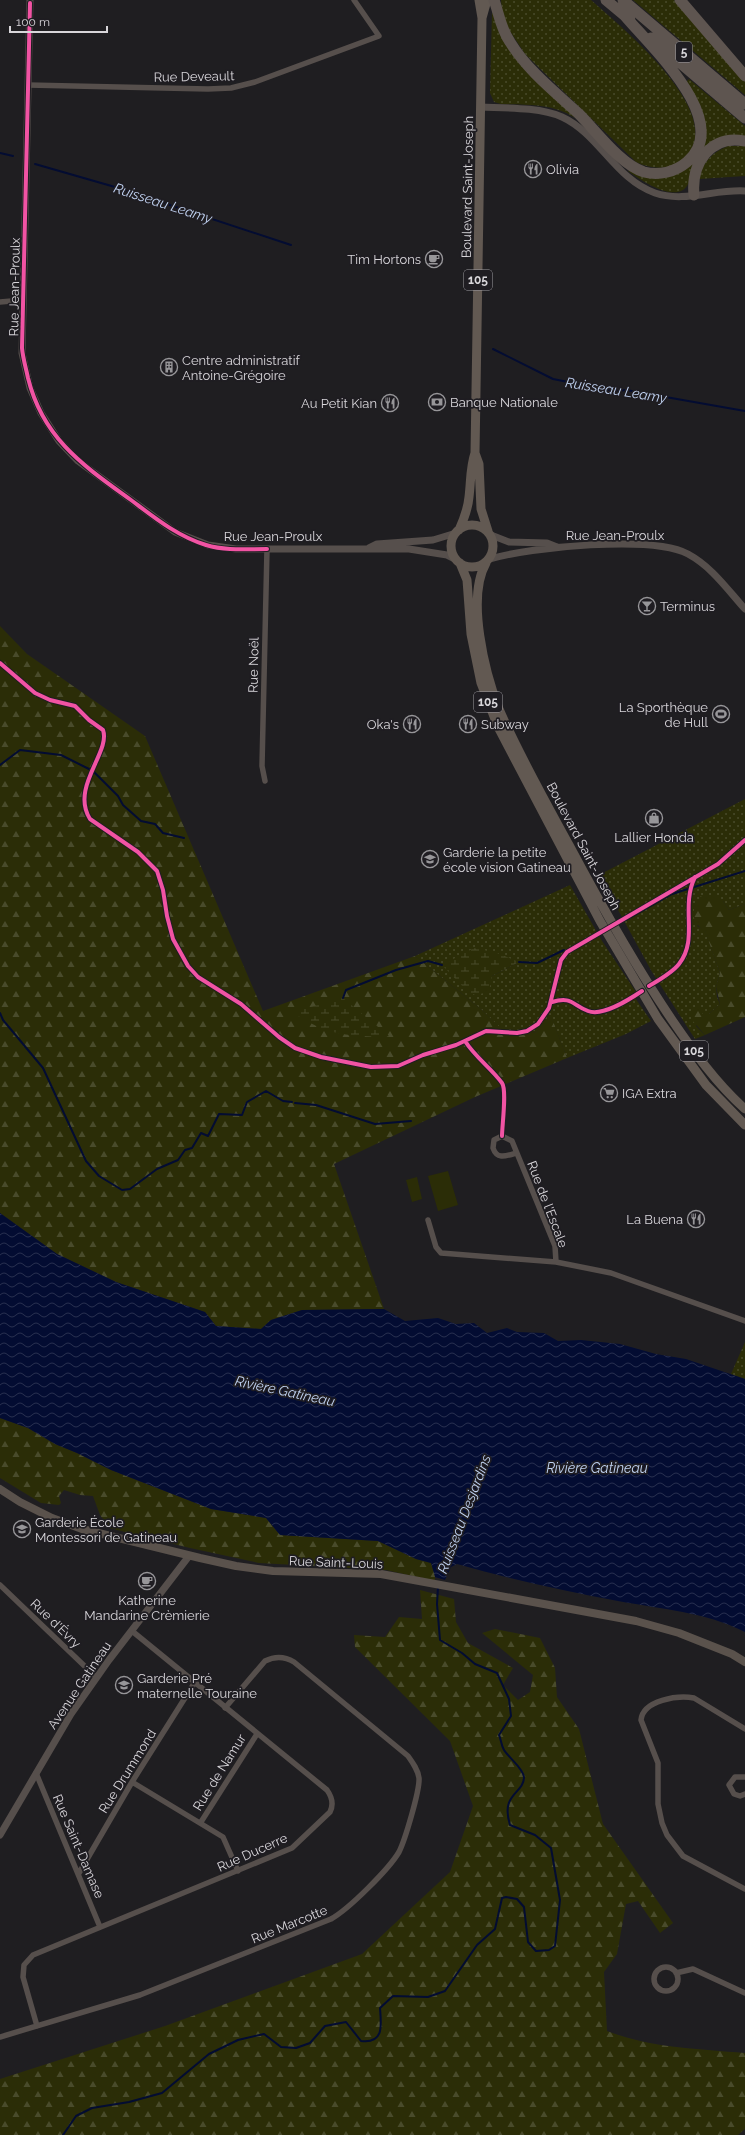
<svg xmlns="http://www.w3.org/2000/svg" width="745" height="2135" font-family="Raleway,sans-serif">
<defs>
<pattern id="grass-dots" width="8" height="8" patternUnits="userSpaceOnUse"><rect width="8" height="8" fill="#2b2d07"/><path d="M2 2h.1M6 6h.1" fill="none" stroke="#494b2b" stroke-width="1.8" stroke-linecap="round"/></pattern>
<pattern id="forest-firs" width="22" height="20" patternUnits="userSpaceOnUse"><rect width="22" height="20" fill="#2b2d07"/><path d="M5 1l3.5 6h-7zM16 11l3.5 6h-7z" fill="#494b2b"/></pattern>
<pattern id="wetland-marsh" width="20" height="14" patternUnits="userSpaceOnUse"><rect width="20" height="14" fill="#2b2d07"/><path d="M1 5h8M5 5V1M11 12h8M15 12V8" fill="none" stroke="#494b2b"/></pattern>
<pattern id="water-waves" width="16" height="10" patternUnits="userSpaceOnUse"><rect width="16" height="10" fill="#030c32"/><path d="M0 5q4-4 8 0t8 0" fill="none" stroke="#272f4f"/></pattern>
</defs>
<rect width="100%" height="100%" fill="#1f1e21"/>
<path fill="url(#grass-dots)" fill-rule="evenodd" d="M501,0H591C620,26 734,118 682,160C668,171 651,169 636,162L525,54L508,28L502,11Z
M633,0H674L745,81V95Z
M492,12L497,24L575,118C553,103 526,105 501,104L494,102L490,93Z
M689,79L745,126V137L724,138L689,182C680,207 640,180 628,171L631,169L657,178L702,147L686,82Z
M728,146H745V176L699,179C702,162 713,152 728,146Z
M745,799V904L729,910L723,901L697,926L705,930L720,973L716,987L717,997L720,1004L709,1014H703L696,1026L705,1035L695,1039L652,972L599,875Z
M570,885L602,941L636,992L633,995L651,1021L626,1034L567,1058L551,1017L536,1032L510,1038L482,1010L415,956ZM460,957L519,962L492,976L443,965Z
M745,1342V1379L731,1374Z"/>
<path fill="url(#forest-firs)" d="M0,626L27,654L145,736L263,1011L415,956L482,1010L510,1037L536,1032L551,1016L567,1058L475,1097L334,1164L384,1309L302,1310L271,1320L261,1329L216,1326L205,1312L116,1282L57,1254L0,1213Z
M712,895L723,901L729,910L745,904V1017L705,1035L691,1019L693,1010L698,1008L703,1014H709L720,1004L716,987L720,973L705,931C690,922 691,909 701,896Z
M0,1418L28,1428L55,1444L77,1453L111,1470L211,1509L266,1518L280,1535L378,1541L416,1559L431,1563L435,1573V1581L386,1570L259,1563L190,1548L109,1528L100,1515L93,1496L80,1495L64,1490L59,1496L61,1503L59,1505L41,1503L0,1478Z
M420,1590L454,1599L456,1622L468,1643L513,1668L503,1685L518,1700L530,1692L533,1675L482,1633L495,1629L540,1638L555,1668L557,1697L579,1729L603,1824L673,1923L660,1933L638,1901L626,1904L617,1954L604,1972L607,2031C651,2048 699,2049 745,2053V2129L738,2135H0V2079L165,2026L362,1954L450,1872L473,1806L450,1741L355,1647L354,1635L385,1637L399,1617L422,1619Z"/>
<path fill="url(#wetland-marsh)" d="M474,948L497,953L519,962L492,976L489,992L475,995L467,991L442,965Z
M343,998L389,1036L385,1037C346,1036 326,1035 292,1012Z"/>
<path fill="#2b2d07" d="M448,1171L458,1205L438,1211L428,1176Z
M417,1177L422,1199L412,1202L406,1180Z"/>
<path fill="url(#water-waves)" d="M0,1213L57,1254L116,1282L205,1312L216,1326L261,1329L271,1320L302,1310L384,1309L405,1321L438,1318L456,1324L474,1323L487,1333L507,1328L517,1332L544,1333L558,1341L581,1340L620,1344L656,1354L686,1359L745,1379V1632C706,1612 660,1609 618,1601C564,1591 510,1579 457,1564L451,1567L445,1580L435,1577L431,1563L416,1559L378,1541L280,1535L266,1518L211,1509L111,1470L77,1453L55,1444L28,1428L0,1418Z"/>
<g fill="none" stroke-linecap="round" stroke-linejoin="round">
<path stroke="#030c32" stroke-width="2" d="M0,153L13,156
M35,164L115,187L291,245
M493,349L553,379L614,391L626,390L745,411
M0,765L20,750L61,755L89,769
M94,772L118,796L123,805L141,821L155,824L163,833L184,838
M626,920L672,894L745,871
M519,962L537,963L564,950
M343,998L346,990L396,970L428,961L442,965
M0,1013L3,1020L43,1068L86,1161L99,1176L122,1190L130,1189L157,1169L178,1160L185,1150L192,1148L201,1133L208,1136L219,1114L242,1115L247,1102L266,1091L283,1101L292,1102
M295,1103L316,1105L375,1124L411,1121
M63,2135L76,2116L92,2108L129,2102L162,2093L209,2054L238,2040L264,2034L281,2047L296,2048L310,2043L325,2026L346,2022L361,2041C385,2044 381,2024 380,2008L393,1996L428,1997L445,1991L477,1945L495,1929L502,1898L506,1897L517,1899L524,1907L528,1942L536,1951L549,1950L555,1946L560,1900L551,1848L535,1835L510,1825C500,1793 524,1794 524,1777C523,1768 509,1758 504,1750C501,1745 501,1739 499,1735L511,1716L509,1699L497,1673L475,1664L462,1653L440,1640L437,1604L438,1587"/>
<path stroke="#564f4c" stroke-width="5.5" d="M28,85L208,89L231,88L255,82L379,36L354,0
M0,302L23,300
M265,781L262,766L267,549
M516,1153C506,1156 497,1160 493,1148L494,1140L502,1136L512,1141L555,1246L556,1262
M428,1220L436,1247L441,1253L556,1262L611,1273L745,1321
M0,1585L96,1677
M745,1729L694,1698C678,1695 643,1700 641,1720L658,1763V1804L662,1823L667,1835L683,1856L745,1889
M36,1773L100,1927
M745,1777H735L729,1785L734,1794L740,1796L745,1794
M132,1782L223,1837L238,1871
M201,1822L257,1734
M79,1873L132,1782L195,1682
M654 1979a12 12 0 1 1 24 0a12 12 0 1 1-24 0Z
M676,1973L693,1969L745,1993
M37,2026L23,1977L24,1965L33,1955L292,1848L330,1812C334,1804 332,1797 327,1790L132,1631
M0,2037L140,1995L331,1919C349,1909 389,1869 399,1852C405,1840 420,1790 419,1778C418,1770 413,1763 408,1756L294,1662C284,1656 275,1656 265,1661L225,1708"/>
<path stroke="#564f4c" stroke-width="7" d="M30,0L22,353L30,388L41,413L59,441L78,461L175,532L208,545L236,549H409L447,555L455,559
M481,107C504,108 540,107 562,117C599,134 615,179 655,193C684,203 715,189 745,191
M491,535L509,542L547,543L557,547
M369,548L377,544L433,540L456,533
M490,559C529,547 653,535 688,554C712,567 727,589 745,609
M0,1835L71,1714L109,1660L189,1556"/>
<path stroke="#5a524c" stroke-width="8" d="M0,1489L20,1502L52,1518L82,1529L200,1558L236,1566L273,1571L381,1574L636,1621L679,1633L732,1654L745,1662"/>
<path stroke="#625952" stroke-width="9" d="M479,0L482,18L475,453L479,464L481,509L488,531
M482,18L487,0
M451 546a21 21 0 1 1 42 0a21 21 0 1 1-42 0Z
M459,530C464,519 468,508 469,497C471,481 470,468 475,453
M460,563L467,580L471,634L481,683L498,727L600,921L658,1019L706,1085L745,1125
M486,563C466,598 485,673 499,709C519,755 545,801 569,845C601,905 634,964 672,1020C694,1052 716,1083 745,1109"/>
<path stroke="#5e5550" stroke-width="11" d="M494,0C499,14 501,29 510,42C527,70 555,92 579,114C596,131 621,165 644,172C659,176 675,172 687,162C734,122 651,47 625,16
M606,0L630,20
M623,0L745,104
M680,0L745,76
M651,38L745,118
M694,195C691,164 710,134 745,141"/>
<g stroke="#1f1d22" stroke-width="6">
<path id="cycleway" d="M30,3L22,348C23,359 26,368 28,378C43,439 84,466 131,500C155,518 177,536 206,545C226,551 246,549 267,549
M0,663L35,693L50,700L75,706L89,720L103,730C111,752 70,787 90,819L138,852L157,871L163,890L167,916L173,939L188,966L198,977L241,1004L279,1037L295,1048L321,1057L371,1067L398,1066L423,1055L456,1045L486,1031L517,1033L527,1031L538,1024L549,1008L561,960L567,952L718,864L745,840
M649,986C659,980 672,973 679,964C699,939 680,907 695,877
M552,1002C572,996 572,1005 588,1011C603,1017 630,999 642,991
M465,1041C475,1057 491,1068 502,1083C507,1090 502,1126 502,1136"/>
</g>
<use href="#cycleway" stroke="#f153a3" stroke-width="4"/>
</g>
<defs>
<g id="restaurant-ring" transform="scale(0.9)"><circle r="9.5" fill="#1f1d22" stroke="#979699" stroke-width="1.5"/><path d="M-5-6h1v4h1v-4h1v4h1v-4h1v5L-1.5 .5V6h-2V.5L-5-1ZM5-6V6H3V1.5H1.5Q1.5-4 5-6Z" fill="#979699"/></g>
<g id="cafe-ring" transform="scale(0.9)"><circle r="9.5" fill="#1f1d22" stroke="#979699" stroke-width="1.5"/><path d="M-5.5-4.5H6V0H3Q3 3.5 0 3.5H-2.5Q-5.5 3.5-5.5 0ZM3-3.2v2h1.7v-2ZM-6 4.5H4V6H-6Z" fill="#979699"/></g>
<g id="building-ring" transform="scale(0.9)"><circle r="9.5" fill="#1f1d22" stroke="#979699" stroke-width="1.5"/><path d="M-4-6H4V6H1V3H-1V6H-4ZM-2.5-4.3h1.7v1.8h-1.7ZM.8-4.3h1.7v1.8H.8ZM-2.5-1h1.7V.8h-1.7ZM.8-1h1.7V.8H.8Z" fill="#979699"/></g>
<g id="bank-ring" transform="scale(0.9)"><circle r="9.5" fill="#1f1d22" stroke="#979699" stroke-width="1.5"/><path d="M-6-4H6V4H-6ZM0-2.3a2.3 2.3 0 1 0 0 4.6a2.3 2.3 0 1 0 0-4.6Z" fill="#979699"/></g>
<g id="bar-ring" transform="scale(0.9)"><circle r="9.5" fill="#1f1d22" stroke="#979699" stroke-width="1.5"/><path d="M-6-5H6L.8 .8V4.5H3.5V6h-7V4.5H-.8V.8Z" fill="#979699"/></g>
<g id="stadium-ring" transform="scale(0.9)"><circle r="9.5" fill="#1f1d22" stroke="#979699" stroke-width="1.5"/><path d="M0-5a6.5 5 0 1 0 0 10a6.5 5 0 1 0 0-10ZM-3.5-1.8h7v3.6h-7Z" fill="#979699"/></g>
<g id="shop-ring" transform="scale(0.9)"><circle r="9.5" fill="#1f1d22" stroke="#979699" stroke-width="1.5"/><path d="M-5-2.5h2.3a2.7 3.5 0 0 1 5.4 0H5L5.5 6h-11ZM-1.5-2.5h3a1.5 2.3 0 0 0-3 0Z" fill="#979699"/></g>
<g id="school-ring" transform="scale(0.9)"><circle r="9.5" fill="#1f1d22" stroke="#979699" stroke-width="1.5"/><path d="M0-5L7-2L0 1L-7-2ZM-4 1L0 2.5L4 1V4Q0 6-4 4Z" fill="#979699"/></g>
<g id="supermarket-ring" transform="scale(0.9)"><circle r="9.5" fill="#1f1d22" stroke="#979699" stroke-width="1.5"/><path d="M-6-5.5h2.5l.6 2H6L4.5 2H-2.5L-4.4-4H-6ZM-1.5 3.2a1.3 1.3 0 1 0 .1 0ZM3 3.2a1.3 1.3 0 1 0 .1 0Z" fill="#979699"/></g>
</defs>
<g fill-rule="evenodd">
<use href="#restaurant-ring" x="533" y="169"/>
<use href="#cafe-ring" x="434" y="259"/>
<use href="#building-ring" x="169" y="367"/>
<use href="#bank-ring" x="437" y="402"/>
<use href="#restaurant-ring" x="390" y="403"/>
<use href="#bar-ring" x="647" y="606"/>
<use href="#stadium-ring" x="721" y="714"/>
<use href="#restaurant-ring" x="412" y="724"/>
<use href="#restaurant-ring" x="468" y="724"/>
<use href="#shop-ring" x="654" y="818"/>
<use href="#school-ring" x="430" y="859"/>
<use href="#supermarket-ring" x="609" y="1093"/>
<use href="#restaurant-ring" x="696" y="1219"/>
<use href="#school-ring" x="22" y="1529"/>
<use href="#cafe-ring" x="147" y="1581"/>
<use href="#school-ring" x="124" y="1685"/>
</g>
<g text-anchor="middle" stroke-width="3.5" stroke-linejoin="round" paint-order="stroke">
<g fill="#1f1d22" stroke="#a09ea3" stroke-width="1">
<rect x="676" y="42" width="16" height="20" rx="3"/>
<rect x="464" y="270" width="28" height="20" rx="3"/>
<rect x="474" y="692" width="28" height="20" rx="3"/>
<rect x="680" y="1041" width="28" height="20" rx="3"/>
</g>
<g font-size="12" font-weight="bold" fill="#d8d6da">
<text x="684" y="56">5</text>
<text x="478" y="284">105</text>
<text x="488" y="706">105</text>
<text x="694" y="1055">105</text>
</g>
<g font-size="13" fill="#d8d6da" stroke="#1f1d22">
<text transform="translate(194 76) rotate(-1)" y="5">Rue Deveault</text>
<text transform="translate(467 187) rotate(-89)" y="5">Boulevard Saint-Joseph</text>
<text transform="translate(14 287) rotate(-89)" y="5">Rue Jean-Proulx</text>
<text x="615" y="540">Rue Jean-Proulx</text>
<text x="273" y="541">Rue Jean-Proulx</text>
<text transform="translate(253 665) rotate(-89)" y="5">Rue Noël</text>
<text transform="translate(584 846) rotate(62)" y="5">Boulevard Saint-Joseph</text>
<text transform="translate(548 1204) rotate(69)" y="5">Rue de l'Escale</text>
<text transform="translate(336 1562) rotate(2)" y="5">Rue Saint-Louis</text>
<text transform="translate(56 1623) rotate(44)" y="5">Rue d'Évry</text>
<text transform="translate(79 1685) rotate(-56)" y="5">Avenue Gatineau</text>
<text transform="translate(127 1771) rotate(-58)" y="5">Rue Drummond</text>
<text transform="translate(219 1772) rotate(-58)" y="5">Rue de Namur</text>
<text transform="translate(79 1846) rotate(67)" y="5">Rue Saint-Damase</text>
<text transform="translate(252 1852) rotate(-24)" y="5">Rue Ducerre</text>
<text transform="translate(289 1924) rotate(-22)" y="5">Rue Marcotte</text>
</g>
<g font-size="13" fill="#d8d6da" stroke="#1f1d22" text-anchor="start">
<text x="546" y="174">Olivia</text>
<text x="421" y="264" text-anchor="end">Tim Hortons</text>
<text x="182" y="365">Centre administratif<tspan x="182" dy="15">Antoine-Grégoire</tspan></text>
<text x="450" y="407">Banque Nationale</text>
<text x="377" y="408" text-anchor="end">Au Petit Kian</text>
<text x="660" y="611">Terminus</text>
<text x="708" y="712" text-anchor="end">La Sporthèque<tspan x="708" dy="15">de Hull</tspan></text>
<text x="399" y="729" text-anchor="end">Oka's</text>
<text x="481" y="729">Subway</text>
<text x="654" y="842" text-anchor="middle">Lallier Honda</text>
<text x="443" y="857">Garderie la petite<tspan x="443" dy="15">école vision Gatineau</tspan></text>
<text x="622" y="1098">IGA Extra</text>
<text x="683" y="1224" text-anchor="end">La Buena</text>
<text x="35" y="1527">Garderie École<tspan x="35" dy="15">Montessori de Gatineau</tspan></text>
<text x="147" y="1605" text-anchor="middle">Katherine<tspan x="147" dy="15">Mandarine Crèmierie</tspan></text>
<text x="137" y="1683">Garderie Pré<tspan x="137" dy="15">maternelle Touraine</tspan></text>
</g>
<g font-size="14" font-style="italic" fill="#c0d2f1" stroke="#1f1d22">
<text transform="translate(163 203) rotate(18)" y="5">Ruisseau Leamy</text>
<text transform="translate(616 390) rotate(9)" y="5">Ruisseau Leamy</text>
<text transform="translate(285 1391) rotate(12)" y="5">Rivière Gatineau</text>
<text x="597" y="1473">Rivière Gatineau</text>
<text transform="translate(464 1514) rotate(-69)" y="5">Ruisseau Desjardins</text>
</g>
</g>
<path d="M10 26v6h97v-6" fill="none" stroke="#d8d6da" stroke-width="2"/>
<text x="16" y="26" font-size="12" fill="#d8d6da" stroke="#1f1d22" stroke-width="3" paint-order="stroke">100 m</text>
</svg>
